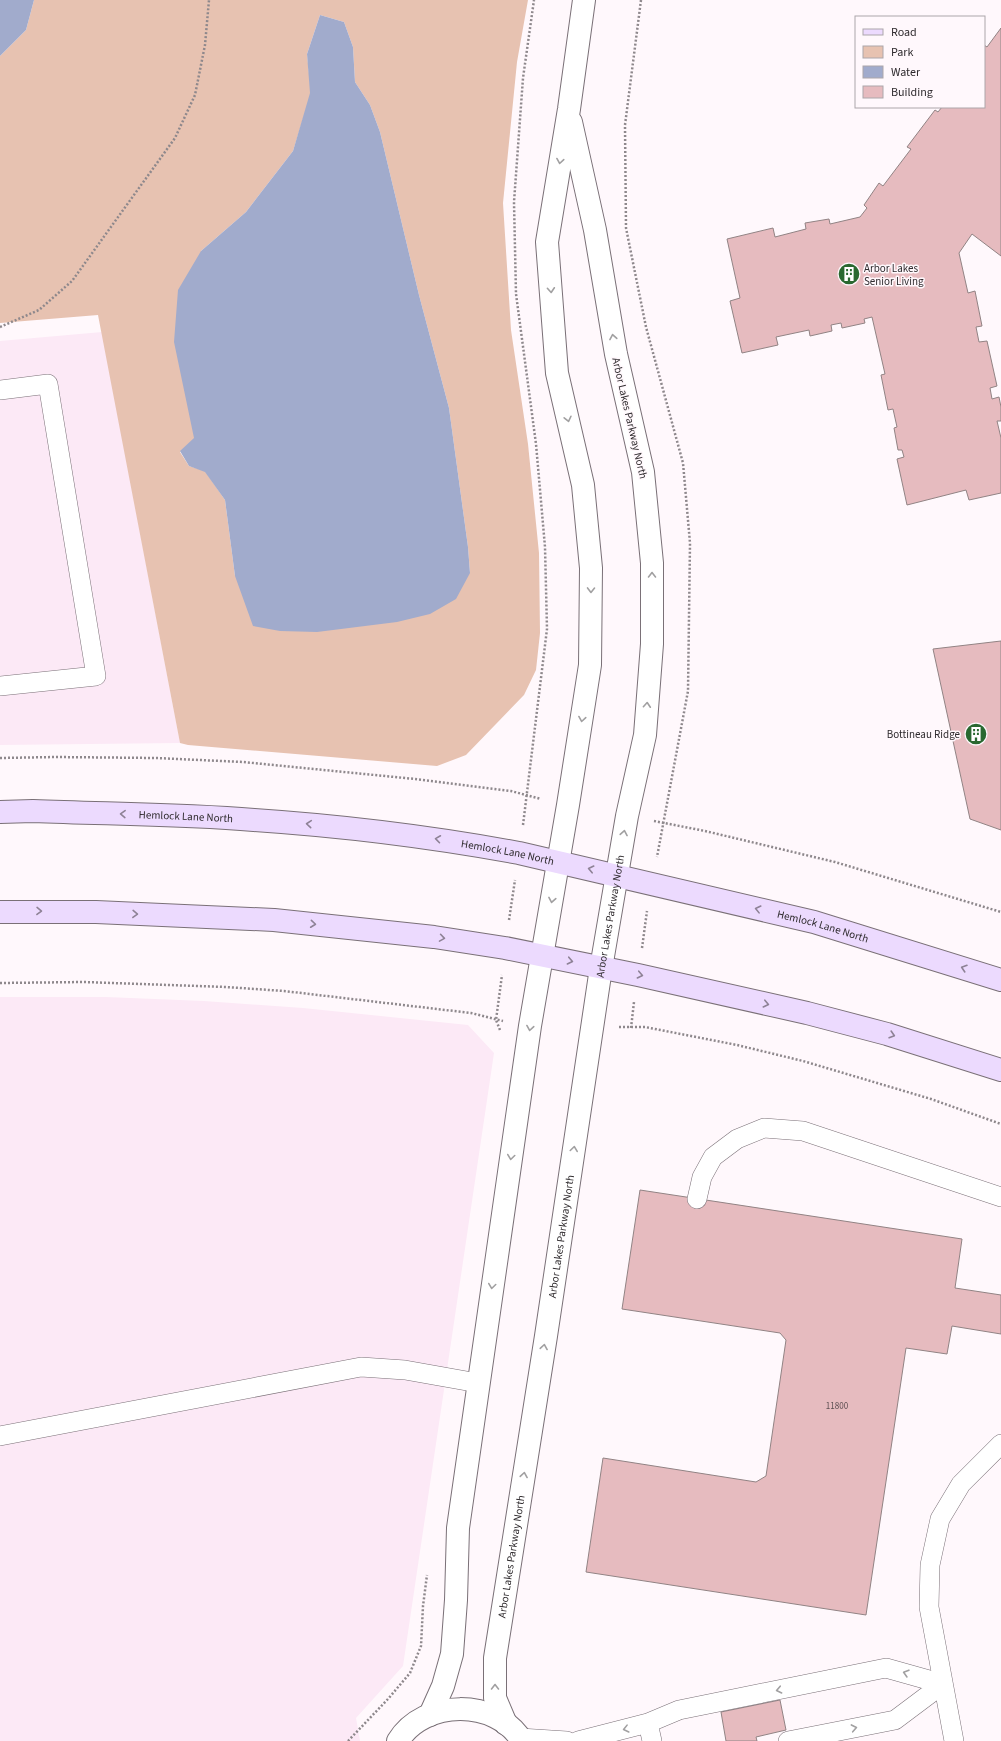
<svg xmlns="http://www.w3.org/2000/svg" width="1001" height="1741" font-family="'Source Sans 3',sans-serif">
<rect width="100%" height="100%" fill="#fff8fc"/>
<path fill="#fce9f6" d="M102,332L180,743L0,745V341Z
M0,997H106L204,1001L303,1008L468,1025L494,1053L403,1666L356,1718L360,1741H0Z"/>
<path fill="#e7c2b1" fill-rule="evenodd" d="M34,0H528L517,62L503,203L511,330L528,444L539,553L540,633L536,670L524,695L466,755L437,766L188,745L180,743L98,315L0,323V56L26,30ZM320,15L344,22L353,47L355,82L370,105L380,132L419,295L449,408L468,547L470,573L235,576L225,500L205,471L189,466L180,452L195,438L201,251L246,212L293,151L311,93L307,54Z"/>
<path fill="#a1abcc" d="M0,0H34L26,30L0,56Z
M320,15L344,22L353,47L355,82L370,105L380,132L419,295L449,408L468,547L470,573L456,599L430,614L397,622L317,632L280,631L253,626L235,576L225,500L205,472L189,466L180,451L194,438L174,342L178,290L201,251L246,212L293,151L310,93L307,54Z"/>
<path fill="#e6bbbf" stroke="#918384" d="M1001,28V256L972,234L959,253L968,293L975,291L982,326L976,327L979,342L987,341L997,386L990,388L992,399L999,397L1001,407V421H997L1001,438V493L969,500L966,490L907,505L897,459L904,457L902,450H898L894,428L897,427L893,409L888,410L881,375L885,374L872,317L864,319L865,323L842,328L841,323L831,325L832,331L810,336L809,330L776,337L778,345L742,353L730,301L740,298L727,239L773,228L775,237L806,229L805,223L829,219L830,224L860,217L867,208L864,205L879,183L883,186L911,149L907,147L935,110L938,112L942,107H984V45L987,47Z
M1001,641V830L970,819L933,649Z
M640,1190L962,1239L955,1288L1001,1295V1334L952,1326L947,1354L906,1348L866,1615L586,1572L603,1458L756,1482L766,1476L786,1340L780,1333L622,1309Z
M780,1700L786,1730L756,1737L757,1741H726L721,1712Z"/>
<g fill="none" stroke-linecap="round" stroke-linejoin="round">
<g stroke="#7a7077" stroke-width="20">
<path id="service" d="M0,390L48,384L96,676L0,686
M697,1199L702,1177L713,1157L737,1139L764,1128L803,1131L1001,1197
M0,1436L361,1367L405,1370L478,1383
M648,1723L652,1741
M520,1738L567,1741
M578,1741L648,1723L679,1710L886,1668L943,1684
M788,1741L895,1720L943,1684
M954,1741L929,1607L930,1565L940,1519L961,1484L1001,1444"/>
</g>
<g stroke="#7a7077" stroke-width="24">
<g id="tertiary">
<path d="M430,1715L443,1686L452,1654L456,1600L458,1528L530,1026L568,805L590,665L591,568L583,485L557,373L547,242L569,109L584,0"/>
<path id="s1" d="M506,1724L495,1698V1658L546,1336L601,968L627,816L645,735L652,644V563L643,472L616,354L595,230L571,122"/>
<path d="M398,1741C424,1699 496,1698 522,1741"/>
</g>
</g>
<g stroke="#7a7077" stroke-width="24">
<g id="secondary">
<path id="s2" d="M0,812L33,811C107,814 181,814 254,820C343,826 432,837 519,853L814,922L1001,980"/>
<path d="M0,912H96L274,920L434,937L505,948L638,975L807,1013L887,1034L1001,1070"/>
</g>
</g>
<path stroke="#8e888c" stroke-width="2.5" stroke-dasharray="2 2" stroke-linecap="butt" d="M641,0L625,125L626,228L646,327L683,463L690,543L688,691L657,857
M0,327L39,310L72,281L175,138L195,95L205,45L209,0
M0,758L55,757L156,758L243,762L415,779L511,791L541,799
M654,821L705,831L835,862L1001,912
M523,825L547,629L545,547L536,444L516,294L514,202L523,78L534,0
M509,920L515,880
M642,948L647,911
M0,983L84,982L226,987L284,991L471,1013L503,1021
M619,1027H645L737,1045L803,1061L931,1099L1001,1124
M631,1028L634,1002
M500,1030L496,1020L502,975
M348,1741L388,1699L410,1673L421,1646L423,1606L427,1575"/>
<use href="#service" stroke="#fff" stroke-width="19"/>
<use href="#tertiary" stroke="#fff" stroke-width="22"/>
<use href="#secondary" stroke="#ecdafe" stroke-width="22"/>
</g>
<defs><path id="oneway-chevron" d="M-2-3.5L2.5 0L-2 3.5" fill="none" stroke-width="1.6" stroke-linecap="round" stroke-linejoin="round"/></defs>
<g stroke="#a1a0a1">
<use href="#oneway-chevron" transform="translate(560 161) rotate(99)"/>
<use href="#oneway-chevron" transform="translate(551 290) rotate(86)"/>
<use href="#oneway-chevron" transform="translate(613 337) rotate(-100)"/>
<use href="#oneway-chevron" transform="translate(568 419) rotate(77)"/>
<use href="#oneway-chevron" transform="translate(652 575) rotate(-90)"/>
<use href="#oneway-chevron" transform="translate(591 590) rotate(91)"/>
<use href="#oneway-chevron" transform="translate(647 705) rotate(-86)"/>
<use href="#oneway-chevron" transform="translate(582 719) rotate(99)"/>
<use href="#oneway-chevron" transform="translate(624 833) rotate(-80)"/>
<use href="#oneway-chevron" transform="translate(552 900) rotate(100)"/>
<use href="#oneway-chevron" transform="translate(530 1028) rotate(99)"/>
<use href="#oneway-chevron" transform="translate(574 1149) rotate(-82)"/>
<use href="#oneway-chevron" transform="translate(511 1157) rotate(98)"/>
<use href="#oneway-chevron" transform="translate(492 1286) rotate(98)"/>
<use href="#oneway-chevron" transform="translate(544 1347) rotate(-81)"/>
<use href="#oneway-chevron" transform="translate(524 1475) rotate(-81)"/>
<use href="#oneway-chevron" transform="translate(906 1673) rotate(-164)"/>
<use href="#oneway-chevron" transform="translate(495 1687) rotate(-90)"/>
<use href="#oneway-chevron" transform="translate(779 1690) rotate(168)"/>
<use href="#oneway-chevron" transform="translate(854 1728) rotate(-11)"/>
<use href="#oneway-chevron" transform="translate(626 1729) rotate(166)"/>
</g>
<g stroke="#8e8296">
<use href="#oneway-chevron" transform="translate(123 814) rotate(-178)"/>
<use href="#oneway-chevron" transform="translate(309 824) rotate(-175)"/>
<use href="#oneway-chevron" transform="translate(438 839) rotate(-172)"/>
<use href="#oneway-chevron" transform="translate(591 869) rotate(-167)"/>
<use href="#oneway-chevron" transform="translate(758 909) rotate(-166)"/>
<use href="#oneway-chevron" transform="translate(39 911) rotate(1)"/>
<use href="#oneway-chevron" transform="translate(135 914) rotate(2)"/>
<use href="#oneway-chevron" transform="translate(313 924) rotate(6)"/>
<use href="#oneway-chevron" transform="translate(442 938) rotate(9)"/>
<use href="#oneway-chevron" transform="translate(570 961) rotate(12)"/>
<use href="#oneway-chevron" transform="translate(964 968) rotate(-162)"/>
<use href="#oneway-chevron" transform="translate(640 975) rotate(12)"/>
<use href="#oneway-chevron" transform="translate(766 1004) rotate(13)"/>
<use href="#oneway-chevron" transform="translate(892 1035) rotate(17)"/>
</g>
<defs>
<g id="building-disc" transform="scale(1.15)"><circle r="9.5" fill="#296830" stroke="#fff8fc"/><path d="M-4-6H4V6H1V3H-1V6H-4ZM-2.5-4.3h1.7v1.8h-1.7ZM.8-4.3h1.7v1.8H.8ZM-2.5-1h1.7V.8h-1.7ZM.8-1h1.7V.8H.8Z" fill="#fff"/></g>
</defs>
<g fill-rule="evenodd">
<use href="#building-disc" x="849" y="274"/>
<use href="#building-disc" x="976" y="734"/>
</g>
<g text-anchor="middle" stroke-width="3" stroke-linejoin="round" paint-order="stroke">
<g font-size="9" fill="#5d4f52">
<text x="837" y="1409">11800</text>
</g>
<g font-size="11" fill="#2f2b2e" stroke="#fff8fc" text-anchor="start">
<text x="864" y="272">Arbor Lakes<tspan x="864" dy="13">Senior Living</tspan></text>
<text x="960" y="738" text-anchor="end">Bottineau Ridge</text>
</g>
<g font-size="11" fill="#2f2b2e" stroke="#fff8fc">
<text transform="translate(630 418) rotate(77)" y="4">Arbor Lakes Parkway North</text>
<text dy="4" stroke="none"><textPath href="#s2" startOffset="186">Hemlock Lane North</textPath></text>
<text dy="4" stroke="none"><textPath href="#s2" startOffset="510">Hemlock Lane North</textPath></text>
<text dy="4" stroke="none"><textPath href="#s1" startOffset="819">Arbor Lakes Parkway North</textPath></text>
<text dy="4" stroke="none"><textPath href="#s2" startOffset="834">Hemlock Lane North</textPath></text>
<text dy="4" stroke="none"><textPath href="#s1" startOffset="495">Arbor Lakes Parkway North</textPath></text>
<text dy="4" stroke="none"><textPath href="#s1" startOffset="171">Arbor Lakes Parkway North</textPath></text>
</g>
</g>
<rect x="855" y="16" width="130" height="92" fill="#fff8fc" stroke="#aca6aa"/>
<rect x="863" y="29" width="20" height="6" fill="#ecdafe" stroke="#aca6aa"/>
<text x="891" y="36" font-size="12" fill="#2f2b2e">Road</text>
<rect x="863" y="46" width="20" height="12" fill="#e7c2b1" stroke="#aca6aa"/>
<text x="891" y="56" font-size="12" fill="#2f2b2e">Park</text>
<rect x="863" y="66" width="20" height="12" fill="#a1abcc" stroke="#aca6aa"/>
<text x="891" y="76" font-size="12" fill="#2f2b2e">Water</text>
<rect x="863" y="86" width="20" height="12" fill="#e6bbbf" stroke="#aca6aa"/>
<text x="891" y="96" font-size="12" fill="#2f2b2e">Building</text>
</svg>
